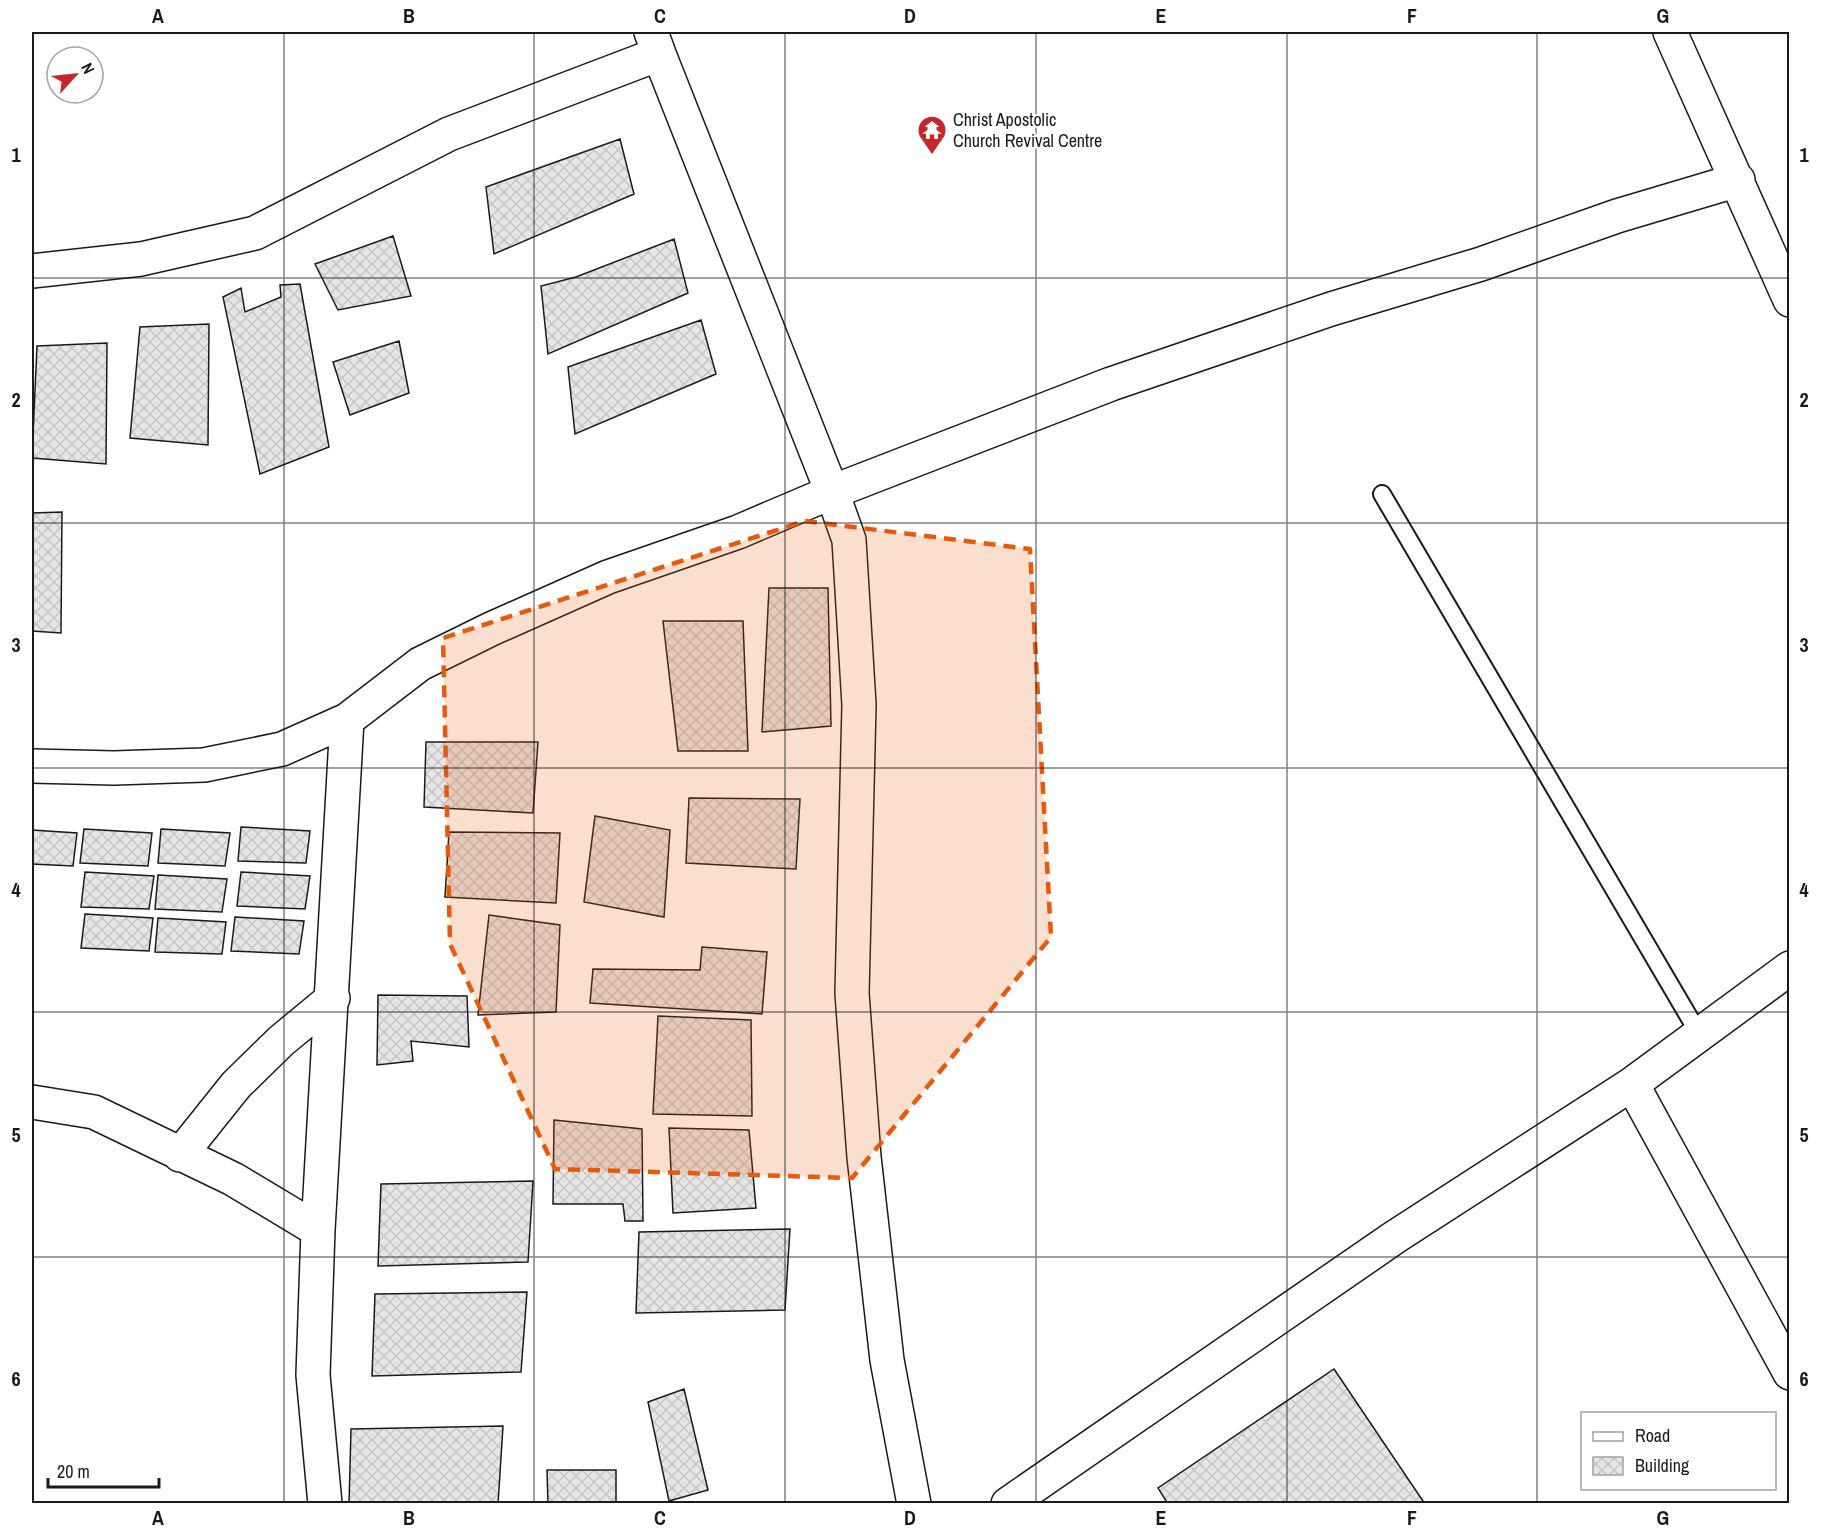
<svg xmlns="http://www.w3.org/2000/svg" width="1821" height="1535" font-family="'Archivo Narrow',sans-serif">
<defs>
<pattern id="building-cross-hatch" width="8" height="8" patternUnits="userSpaceOnUse" patternTransform="scale(1.5)"><rect width="8" height="8" fill="#e6e6e6"/><path d="M0 0l8 8M0 8l8-8" fill="none" stroke="#c5c5c5"/></pattern>
</defs>
<rect width="100%" height="100%" fill="#fff"/>
<path fill="url(#building-cross-hatch)" stroke="#1a1a1a" stroke-width="1.5" d="M620,139L634,194L494,254L486,187Z
M393,236L411,296L338,310L315,264Z
M674,239L688,293L548,354L541,286L576,277Z
M300,284L329,447L260,474L223,297L241,288L245,312L281,297L280,285Z
M701,320L716,374L575,434L568,367Z
M209,324L208,445L130,438L140,327Z
M399,341L409,393L350,415L333,362Z
M107,343L106,464L32,458L37,346Z
M62,512L61,633L32,631V513Z
M769,588H828L831,726L762,732Z
M663,621H743L748,751H678Z
M426,742H538L533,813L424,807Z
M689,798L800,799L796,869L686,863Z
M595,816L670,830L664,917L584,902Z
M241,827L310,831L306,863L238,861Z
M84,829L152,833L148,866L80,863Z
M161,829L230,833L225,866L158,863Z
M32,830L77,833L73,866L32,864Z
M449,832L560,833L556,903L445,897Z
M85,872L154,876L149,909L81,907Z
M241,872L310,876L305,909L237,906Z
M158,875L227,879L222,912L155,909Z
M85,914L153,918L149,951L81,948Z
M489,915L560,925L556,1012L478,1015Z
M235,917L304,921L299,954L231,951Z
M158,918L226,922L222,954L155,952Z
M702,947L767,952L762,1014L590,1003L593,969L700,970Z
M378,995L467,996L469,1047L411,1041L413,1061L377,1065Z
M658,1016L751,1020L752,1116L653,1114Z
M554,1120L642,1129L643,1221H625L623,1204H553Z
M669,1128L749,1130L756,1208L673,1213Z
M533,1181L528,1262L378,1266L381,1184Z
M790,1229L785,1310L636,1313L639,1232Z
M527,1292L521,1372L372,1376L375,1294Z
M1334,1369L1425,1504H1168L1158,1488Z
M684,1389L708,1490L669,1501L648,1402Z
M503,1426L498,1504H349L351,1429Z
M547,1470H616V1504H548Z"/>
<g fill="none" stroke-linecap="round" stroke-linejoin="round">
<g stroke="#1a1a1a" stroke-width="20">
<path id="service" d="M1382,494L1699,1034"/>
</g>
<g stroke="#1a1a1a" stroke-width="36">
<path id="minor" d="M1670,32L1790,300
M32,271L141,259L255,233L449,134L659,54L651,32
M32,766L114,768L204,765L282,749L347,720L420,664L491,629L608,577L738,532L832,492L659,54
M1632,1084L1790,1373
M32,1102L94,1112L233,1179L318,1230
M180,1155L236,1085L281,1041L333,998
M325,1504L313,1375L318,1230L347,720
M914,1504L887,1360L864,1157L852,993L859,705L849,540L832,492L1111,384L1331,309L1481,264L1617,216L1738,180
M1008,1504L1395,1237L1632,1084L1790,968"/>
</g>
<use href="#service" stroke="#fff" stroke-width="16"/>
<use href="#minor" stroke="#fff" stroke-width="33"/>
</g>
<path fill="#e8590c" fill-opacity="0.2" stroke="#e8590c" stroke-width="4.5" stroke-dasharray="12 8" stroke-linejoin="round" d="M805,521L1030,549L1051,937L852,1178L555,1169L450,944L443,638Z"/>
<path fill="none" stroke="#1a1a1a" stroke-width="1.5" stroke-opacity="0.55" d="M284,32V1504M534,32V1504M785,32V1504M1036,32V1504M1287,32V1504M1537,32V1504M32,278H1790M32,523H1790M32,768H1790M32,1012H1790M32,1257H1790"/>
<defs>
<g id="temple-pin" transform="scale(1.5)"><path d="M0 17L-7.5 6A9.5 9.5 0 1 1 7.5 6Z" fill="#c62828" stroke="#fff"/><path d="M0-6L5-2H3V0L6.5 2.5H4V6H1.5V3h-3V6H-4V2.5H-6.5L-3 0V-2H-5Z" fill="#fff"/></g>
</defs>
<g fill-rule="evenodd">
<use href="#temple-pin" x="932" y="130"/>
</g>
<g text-anchor="middle" stroke-width="4.5" stroke-linejoin="round" paint-order="stroke">
<g font-size="18" fill="#1a1a1a" stroke="#fff" text-anchor="start">
<text x="953" y="126">Christ Apostolic<tspan x="953" dy="21">Church Revival Centre</tspan></text>
</g>
</g>
<rect width="1821" height="1535" fill="none" stroke="#ffffff" stroke-width="66"/>
<rect x="1581" y="1412" width="195" height="78" fill="#ffffff" stroke="#a3a3a3" stroke-width="1.5"/>
<rect x="1593" y="1432" width="30" height="9" fill="#ffffff" stroke="#a3a3a3" stroke-width="1.5"/>
<text x="1635" y="1442" font-size="18" fill="#1a1a1a">Road</text>
<rect x="1593" y="1457" width="30" height="18" fill="url(#building-cross-hatch)" stroke="#a3a3a3" stroke-width="1.5"/>
<text x="1635" y="1472" font-size="18" fill="#1a1a1a">Building</text>
<g transform="translate(75 75) rotate(63)"><circle r="28" fill="#ffffff" stroke="#a3a3a3" stroke-width="1.5"/>
<path d="M0-4.5L10 22L0 15L-10 22Z" fill="#c62828"/>
<text y="-9" font-size="16" font-weight="bold" text-anchor="middle" fill="#1a1a1a">N</text>
</g>
<path d="M48 1478v9h111v-9" fill="none" stroke="#1a1a1a" stroke-width="3"/>
<text x="57" y="1478" font-size="18" fill="#1a1a1a" stroke="#ffffff" stroke-width="4.5" paint-order="stroke">20 m</text>
<rect x="33" y="33" width="1755" height="1469" fill="none" stroke="#1a1a1a" stroke-width="2"/>
<g font-size="20" text-anchor="middle" font-weight="bold" fill="#1a1a1a">
<text x="158" y="23">A</text>
<text x="409" y="23">B</text>
<text x="660" y="23">C</text>
<text x="910" y="23">D</text>
<text x="1161" y="23">E</text>
<text x="1412" y="23">F</text>
<text x="1663" y="23">G</text>
<text x="16" y="162">1</text>
<text x="1804" y="162">1</text>
<text x="16" y="407">2</text>
<text x="1804" y="407">2</text>
<text x="16" y="652">3</text>
<text x="1804" y="652">3</text>
<text x="16" y="897">4</text>
<text x="1804" y="897">4</text>
<text x="16" y="1142">5</text>
<text x="1804" y="1142">5</text>
<text x="16" y="1386">6</text>
<text x="1804" y="1386">6</text>
<text x="158" y="1525">A</text>
<text x="409" y="1525">B</text>
<text x="660" y="1525">C</text>
<text x="910" y="1525">D</text>
<text x="1161" y="1525">E</text>
<text x="1412" y="1525">F</text>
<text x="1663" y="1525">G</text>
</g>
</svg>
